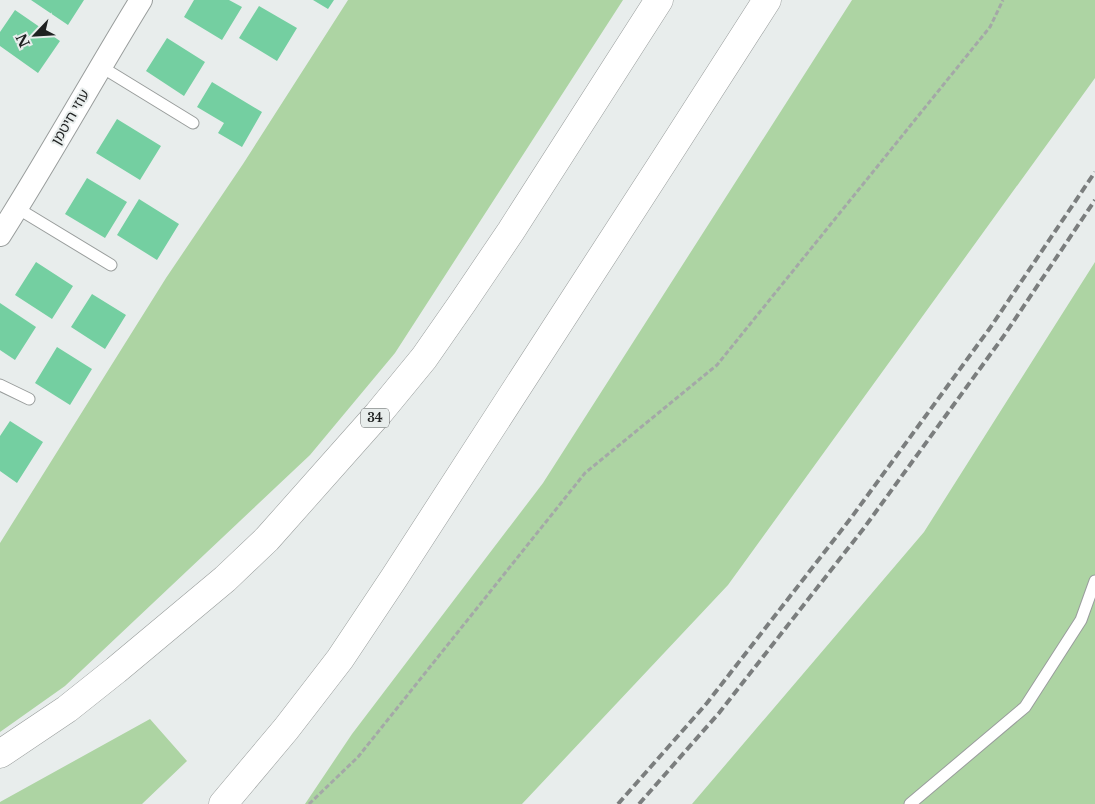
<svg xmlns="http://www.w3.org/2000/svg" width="1095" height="804" font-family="'Libre Baskerville','Noto Sans Hebrew',serif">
<rect width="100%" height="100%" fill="#e8edec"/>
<path fill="#add4a3" d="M348,0H623L395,353L310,455L65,686L0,732V543L166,278L243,164Z
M852,0H1095V78L728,585L522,804H305L352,734L543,483Z
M1095,262V804H692L924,532Z
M150,719L187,761L142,804H0V802Z"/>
<path fill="#74cfa1" d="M31,0H84L68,25Z
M194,0H229L242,7L222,40L184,17Z
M313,0H334L328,9Z
M259,6L297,28L277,61L239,38Z
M15,10L60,41L38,73L0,46V32Z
M167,38L205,62L184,96L146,71Z
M212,82L262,112L242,147L218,133L224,123L197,107Z
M117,119L161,146L140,180L96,153Z
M87,178L127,202L105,238L65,214Z
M139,199L179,224L157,260L117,235Z
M36,262L73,286L52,319L15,295Z
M92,294L126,315L105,349L71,327Z
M0,303L36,327L15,360L0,350Z
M57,347L92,369L70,405L35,383Z
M10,421L43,442L17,483L0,471V436Z"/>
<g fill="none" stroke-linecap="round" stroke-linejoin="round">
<g stroke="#999d9c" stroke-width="13">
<path id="service" d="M100,66L193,123
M17,208L111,265
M0,385L29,399
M910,804L1025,707L1081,620L1095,581"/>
</g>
<g stroke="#999d9c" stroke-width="24">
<path id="minor" d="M0,235C49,158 93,78 141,0"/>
</g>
<g stroke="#999d9c" stroke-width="29">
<path id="trunk" d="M0,754L67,709L116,670L225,579L267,539L378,414L424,358L463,302L511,231L659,0
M223,804L286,729L340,659L394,578L665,159L767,0"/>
</g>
<path stroke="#a4a8a7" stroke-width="3" stroke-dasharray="5 2.5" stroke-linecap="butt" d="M309,804L358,757L585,473L717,365L990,27L1003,0"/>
<use href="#service" stroke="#fff" stroke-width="11"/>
<use href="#minor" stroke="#fff" stroke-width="22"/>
<use href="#trunk" stroke="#fff" stroke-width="28"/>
<path stroke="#7b7e7e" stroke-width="4" stroke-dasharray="8 4" stroke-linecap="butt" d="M618,804L707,703L851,518L990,328L1095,172
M639,804L719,713L864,528L1003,337L1095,200"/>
</g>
<g text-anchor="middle" stroke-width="4" stroke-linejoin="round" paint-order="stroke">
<rect fill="#e8edec" stroke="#5b5e5e" stroke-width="1" x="361" y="408.5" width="28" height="19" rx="4"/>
<g font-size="12" font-weight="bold" fill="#1f2121">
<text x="375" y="422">34</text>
</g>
<g font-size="14" fill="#1f2121" stroke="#e8edec">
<text transform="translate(70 117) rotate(-60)" y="5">עוזי חיטמן</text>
</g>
</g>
<g transform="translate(35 35) rotate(245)" stroke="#e8edec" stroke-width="4" paint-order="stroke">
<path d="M0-4L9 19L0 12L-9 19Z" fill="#1f2121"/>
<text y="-8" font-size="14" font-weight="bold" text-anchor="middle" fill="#1f2121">N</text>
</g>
</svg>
